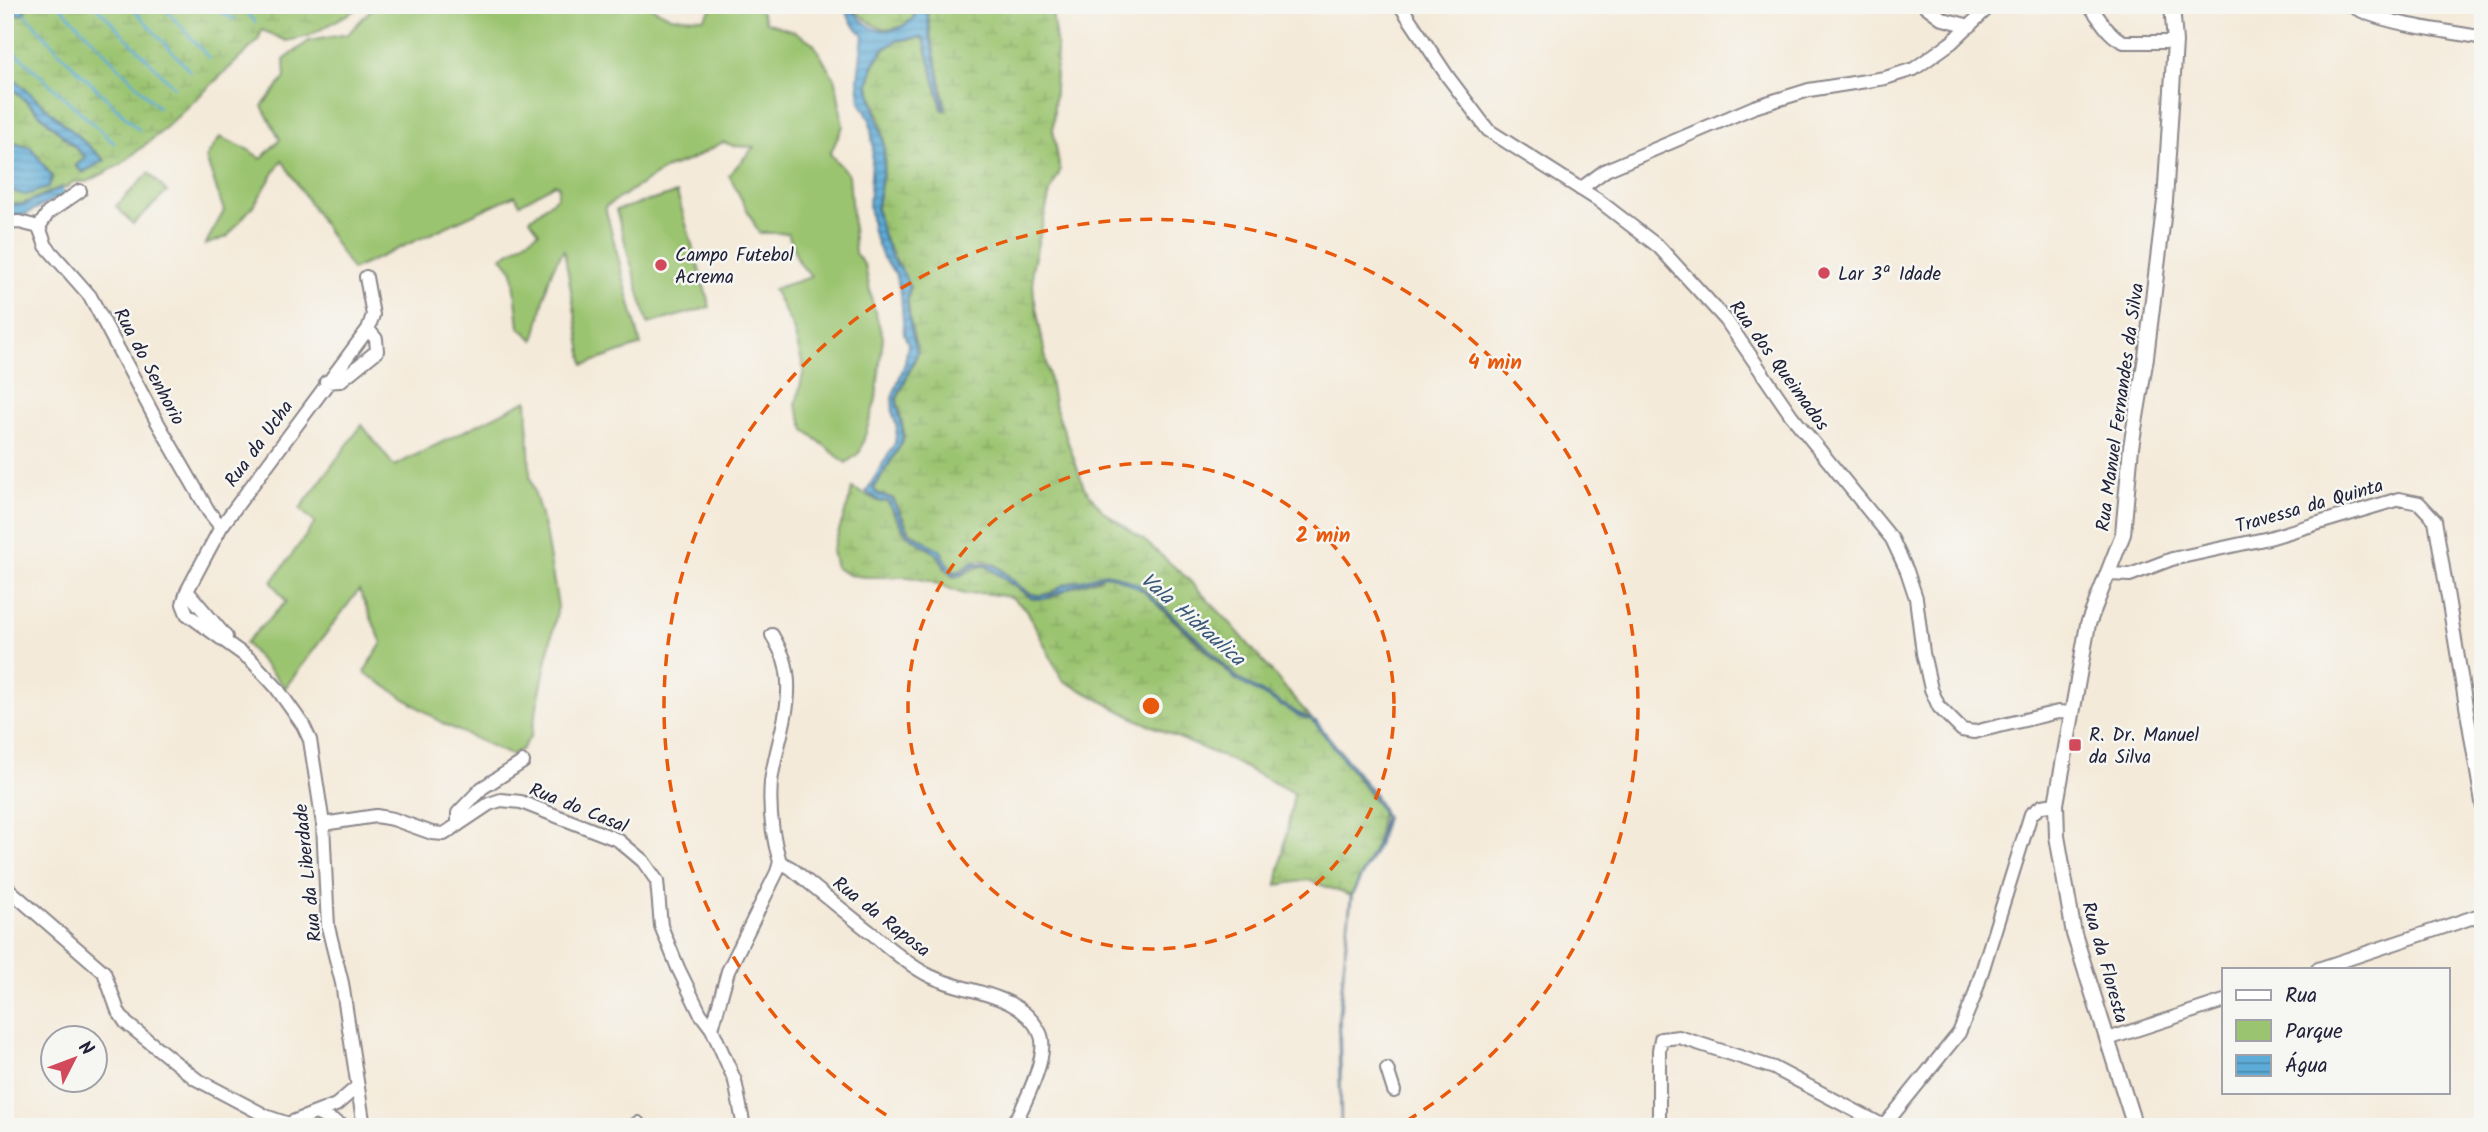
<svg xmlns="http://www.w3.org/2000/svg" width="2488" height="1132" font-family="Kalam,sans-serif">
<defs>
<pattern id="wetland-marsh" width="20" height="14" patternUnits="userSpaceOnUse" patternTransform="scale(1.75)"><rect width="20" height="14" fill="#9bc470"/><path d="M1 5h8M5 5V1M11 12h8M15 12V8" fill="none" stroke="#85a862"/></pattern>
<pattern id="water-rules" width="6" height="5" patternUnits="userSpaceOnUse" patternTransform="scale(1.75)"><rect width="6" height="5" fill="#5dacd7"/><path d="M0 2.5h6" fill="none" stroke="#4c8cb0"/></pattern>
</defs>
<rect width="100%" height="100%" fill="#f6f6f2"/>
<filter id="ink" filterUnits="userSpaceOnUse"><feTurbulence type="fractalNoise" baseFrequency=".0143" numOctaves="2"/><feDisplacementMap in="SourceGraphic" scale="14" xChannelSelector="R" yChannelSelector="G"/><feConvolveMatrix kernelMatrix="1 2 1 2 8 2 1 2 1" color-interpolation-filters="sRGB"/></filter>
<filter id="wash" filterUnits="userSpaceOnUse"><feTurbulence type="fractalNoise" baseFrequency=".00686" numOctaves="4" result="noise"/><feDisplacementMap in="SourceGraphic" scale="28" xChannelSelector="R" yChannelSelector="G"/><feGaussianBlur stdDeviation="1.57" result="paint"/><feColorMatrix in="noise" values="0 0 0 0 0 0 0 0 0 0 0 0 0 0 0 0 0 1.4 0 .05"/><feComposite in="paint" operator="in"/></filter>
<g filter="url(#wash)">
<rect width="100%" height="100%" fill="#f4ead9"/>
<path fill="#9bc470" stroke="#5e7356" stroke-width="2" d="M375,5H647L671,17L704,18L714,5H748L760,9L766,22L796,32L813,43L836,81L843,126L830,154L849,175L855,253L865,266L873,306L883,337L876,399L860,452L846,463L805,430L796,405L804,370L793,328L773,289L811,277L798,261L788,233H759L729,175L754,147L734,146L723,142L690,160L667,168L605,207L641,345L584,365L564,250C544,275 544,310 534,340L519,327L513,271L502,257L539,232L530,219L557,197L559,186L555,184L520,204L515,195L352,270L282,160L256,202L227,237L205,245L224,211L206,158L220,137L249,150L261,159L280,139L262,106L285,78L284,60L309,41L348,34Z
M149,173L167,192L133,224L116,206Z
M677,193L710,307L648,324L616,210Z
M527,400L530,475L545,531L558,606L531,736L521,750L510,755L444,724L364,672L382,643L359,590L285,688L245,643L286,602L272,582L315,523L300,509L362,425L394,466Z"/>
<path fill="url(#wetland-marsh)" stroke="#5e7356" stroke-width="2" fill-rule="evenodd" d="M26,5H364L309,36L287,41L262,30L258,41L161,132L120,165L87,182H73L66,188L61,187L22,204L5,203V189L25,195L48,188L53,177L31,147L5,140V82L85,157L75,166L83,173L105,160L5,71V26L17,15L25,14Z
M849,5H912L914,17C890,42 869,24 849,5Z
M927,5H1051L1057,49L1053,129L1060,171L1050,192L1032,269L1034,296L1054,403L1084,487L1103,511L1145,541L1187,578L1232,625L1315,723L1382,811L1376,845L1351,896L1308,880L1277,885L1294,793L1232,761L1138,720L1062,680L1027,610L1011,597L983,593L964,594L929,581L909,577H865L849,575L836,568L832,551L850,498L852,488L880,502H887L906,535L938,555L946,571L953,577C966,577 972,566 985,566L1032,599L1052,598L1069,588L1102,578C1091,578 1076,580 1065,584C1056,588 1051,595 1040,595C1016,595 1005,560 980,560C970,560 964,569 956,572L951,568L941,551L910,531L893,498L879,494L874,489L903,442L904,432L897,399L918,353L911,326L908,302L910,287L882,233L877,208L885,163L884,140L880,119L869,85L874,65L884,50L898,41L920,38L924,40L942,110L947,111L931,36ZM1156,604L1242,681L1279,703L1236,680Z"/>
<path fill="url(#water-rules)" stroke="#406789" stroke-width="2" d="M5,5H25L24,14L16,15L5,25Z
M843,5H847C854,11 861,21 868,25C884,35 903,30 915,17L913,5H926L930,36L945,109H943L924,39L920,37L898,40L883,49L873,65L868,85L883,140L884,163L876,209L882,233L892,258L904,274L909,287L907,302L910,326L917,353L896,399L902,428V442L873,489L879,495L892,499L909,532L941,551L950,568L955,573L963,571L972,563H986L998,568L1028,593L1039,596L1051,594L1062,586L1105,573L1116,575L1139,585L1203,643L1237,678L1300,714L1316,721L1374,793L1386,817L1378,846L1352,895L1346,939L1340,1019L1341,1127L1338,1020L1351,896L1376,845L1384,817L1372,795L1312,720L1299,716L1236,680L1202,644L1142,590L1115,577L1105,575L1075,585L1045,599L1032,598L986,565L973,566L961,575L954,576L947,570L939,555L907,534L888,501H880L866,492L895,443L897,428L893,414L892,398L905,363L908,344L904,334L901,294L895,273L883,258L873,232L869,206L873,146L870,120L860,102L858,79L863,35L852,23Z
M5,71L104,160L83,172L76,166L86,157L5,81Z
M5,141L31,148L52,177L48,188L25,195L5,189Z
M61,188L65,194L22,216L5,217V204L23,205Z"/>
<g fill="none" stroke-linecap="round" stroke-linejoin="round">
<path stroke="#5dacd7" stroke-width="2.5" d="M59,5L158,107
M95,5L174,87
M130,5L190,71
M162,5L209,58
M215,5L222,13L235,19
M241,5L255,22
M284,5L286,8
M24,13L63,56L139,130
M5,43L114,143"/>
</g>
</g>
<g filter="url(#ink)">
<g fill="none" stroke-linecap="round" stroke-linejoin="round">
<g stroke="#8b868a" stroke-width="16">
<path id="minor" d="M1400,5L1448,77L1488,130L1598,200L1659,247L1726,320L1791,415L1892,539L1907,571L1916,598L1923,653L1931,689L1939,707L1962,730L1974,732L2058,712L2072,713
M1924,5L1943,19L1970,26
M2089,5C2101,19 2107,35 2124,42H2175
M2350,5C2383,25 2444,30 2483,38
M1580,189L1606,170L1754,107L1809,90L1885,78L1914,69L1952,42L1991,5
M80,191L48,213L39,227L46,246L90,296L155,418L209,512L221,527
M5,223L19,222L39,227
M326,382L340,381L377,351L376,339L368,329
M2109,574L2130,575L2172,559L2269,538L2399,499L2419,503L2435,520L2483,808
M187,591L226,637
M772,635C776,642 781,651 784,659C797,700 776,741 771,782C769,808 772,836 780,862
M323,824L376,816L393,819L432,833L444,834L489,804L501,800L521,802L618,840L643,861L657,881L661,926L678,968L700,1013L712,1029L735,1081L744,1127
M458,825V813L482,788L523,762
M780,862L791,868C818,890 846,913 874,935C891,950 910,966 930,976C967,994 1019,991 1040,1033C1050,1053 1026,1100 1017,1119
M5,886L104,972L118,1011L126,1023L196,1079L268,1117L286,1123
M2318,969L2483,914
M712,1029L728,971L777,872L780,862
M2108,1039L2224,1001
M1387,1069L1394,1091
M318,1114L345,1127
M282,1126L336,1105L358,1086
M364,1127L342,983L328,927L323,824L310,740L303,725L276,687L251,660L187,614L183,604L187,591L221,527L368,329L373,315L366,277
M632,1127L638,1123
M1659,1127V1050L1661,1039L1679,1037L1774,1068L1884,1126
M1883,1127L1959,1033L1974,997L2031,814L2042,806L2056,804"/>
</g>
<g stroke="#8b868a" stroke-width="18">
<path id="tertiary" d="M1013,1127L1017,1119L1029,1127
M2135,1127L2074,934L2057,836L2056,804L2088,624L2123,534L2131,447L2146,357L2165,201L2175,42L2172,5"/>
</g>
<use href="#minor" stroke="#fff" stroke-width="12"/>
<use href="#tertiary" stroke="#fff" stroke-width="14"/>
</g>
</g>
<g fill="none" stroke="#e8590c" stroke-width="3.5" stroke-dasharray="12 9">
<circle cx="1151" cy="706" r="243"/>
<path d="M904 1126A487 487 0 1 1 1398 1126"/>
</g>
<g fill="#d1495b" stroke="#f6f6f2" stroke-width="2.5">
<circle cx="661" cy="265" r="7"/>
<circle cx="1824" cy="273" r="7"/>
<rect x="2068" y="738" width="14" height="14" rx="3.5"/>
</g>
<g text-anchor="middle" stroke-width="5" stroke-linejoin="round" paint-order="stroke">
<g font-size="19" fill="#22223b" stroke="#f6f6f2" text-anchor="start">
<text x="675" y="261">Campo Futebol<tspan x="675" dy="22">Acrema</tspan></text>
<text x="1838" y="280">Lar 3ª Idade</text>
<text x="2089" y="741">R. Dr. Manuel<tspan x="2089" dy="22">da Silva</tspan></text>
</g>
<g font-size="19" fill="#22223b" stroke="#f6f6f2">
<text transform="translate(1780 365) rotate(54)" y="7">Rua dos Queimados</text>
<text transform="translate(150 366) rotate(62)" y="7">Rua do Senhorio</text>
<text transform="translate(2119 407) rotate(-82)" y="7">Rua Manuel Fernandes da Silva</text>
<text transform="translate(258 443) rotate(-54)" y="7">Rua da Ucha</text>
<text transform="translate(2309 505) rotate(-16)" y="7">Travessa da Quinta</text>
<text transform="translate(579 807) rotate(22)" y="7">Rua do Casal</text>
<text transform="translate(307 873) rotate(-96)" y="7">Rua da Liberdade</text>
<text transform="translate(882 916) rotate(38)" y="7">Rua da Raposa</text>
<text transform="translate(2106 962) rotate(74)" y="7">Rua da Floresta</text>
</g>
<g font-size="21" font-style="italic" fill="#3a5979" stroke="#f6f6f2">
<text transform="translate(1193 619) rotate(41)" y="7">Vala Hidraulica</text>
</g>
</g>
<circle cx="1151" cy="706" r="10" fill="#e8590c" stroke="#f6f6f2" stroke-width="3.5"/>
<g font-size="21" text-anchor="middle" font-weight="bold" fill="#e8590c" stroke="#f6f6f2" stroke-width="5" stroke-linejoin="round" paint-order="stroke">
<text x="1495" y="369">4 min</text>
<text x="1323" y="542">2 min</text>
</g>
<rect width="2488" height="1132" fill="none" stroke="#f6f6f2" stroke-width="28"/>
<rect x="2222" y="968" width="228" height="126" fill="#f6f6f2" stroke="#a1a1a9" stroke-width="2"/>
<rect x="2236" y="990" width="35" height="10" fill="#ffffff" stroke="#a1a1a9" stroke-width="2"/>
<text x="2285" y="1002" font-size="21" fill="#22223b">Rua</text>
<rect x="2236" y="1020" width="35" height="21" fill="#9bc470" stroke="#a1a1a9" stroke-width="2"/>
<text x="2285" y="1038" font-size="21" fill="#22223b">Parque</text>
<rect x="2236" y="1055" width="35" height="21" fill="url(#water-rules)" stroke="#a1a1a9" stroke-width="2"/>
<text x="2285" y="1072" font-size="21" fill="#22223b">Água</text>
<g transform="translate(74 1059) rotate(48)"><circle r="33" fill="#f6f6f2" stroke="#a1a1a9" stroke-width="2"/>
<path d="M0-5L12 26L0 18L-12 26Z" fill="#d1495b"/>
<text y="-10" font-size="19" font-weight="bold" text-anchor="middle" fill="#22223b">N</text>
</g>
</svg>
